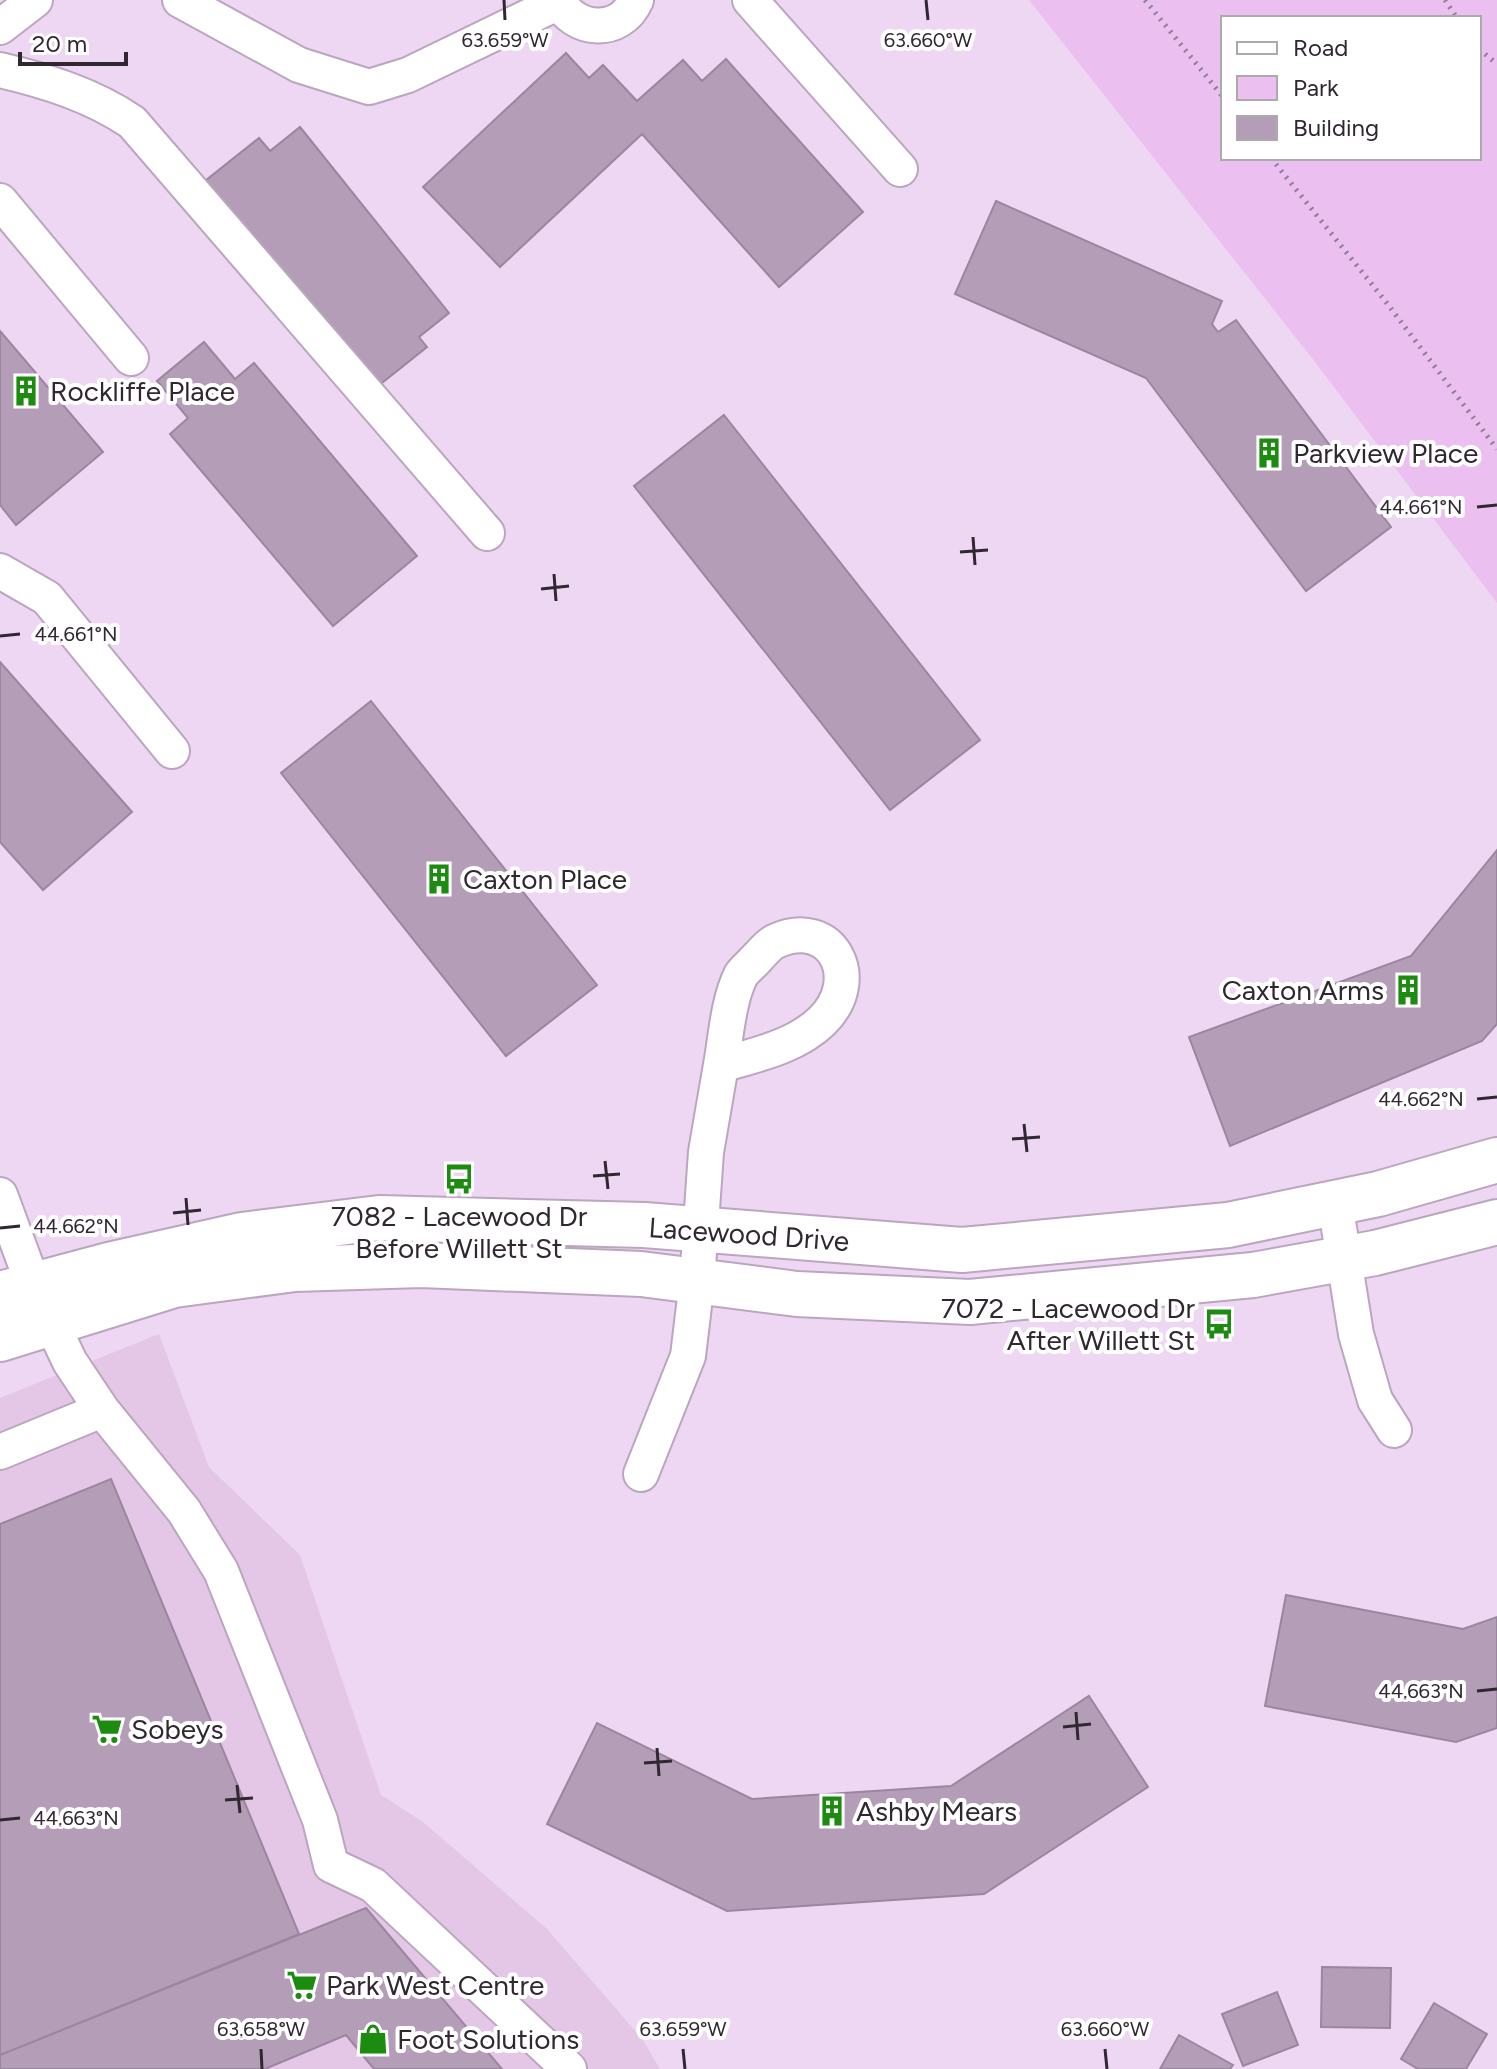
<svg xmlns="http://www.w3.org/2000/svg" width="1497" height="2069" font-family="Figtree,sans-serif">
<rect width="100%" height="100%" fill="#eed7f2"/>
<path fill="#e4c7e7" d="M159,1334L209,1467L300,1555L381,1795L423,1822L547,1929L643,2040L660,2069H0V1398Z"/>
<path fill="#ebc0f1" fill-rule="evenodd" d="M1029,0H1497V603L1315,362ZM1223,18H1479V158H1223Z"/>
<path fill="#b49eb7" stroke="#9b869f" stroke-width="2" d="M566,53L589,78L603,65L637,101L683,60L702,81L726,59L863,212L779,287L642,134L500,267L423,187Z
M300,127L449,313L419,337L427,347L373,390L205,181L259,138L270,151Z
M996,201L1222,301L1212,324L1218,332L1236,320L1391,527L1306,591L1146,378L955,294Z
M0,331L103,452L16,525L0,505Z
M204,342L235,379L254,363L417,556L333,626L170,434L188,418L157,381Z
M724,415L980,740L890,810L634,486Z
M0,662L132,812L43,890L0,842Z
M371,701L597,985L506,1056L281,773Z
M1497,850V1024L1482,1041L1230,1146L1189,1037L1411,956Z
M111,1479L299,1934L0,2055V1524Z
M1286,1595L1463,1629L1497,1617V1728L1456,1742L1265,1706Z
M1089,1696L1148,1787L984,1894L727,1911L547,1824L597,1723L752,1799L951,1786Z
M366,1908L502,2069H374L346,2035L265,2069H0V2055Z
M1322,1967L1391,1968L1390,2028L1321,2027Z
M1277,1992L1298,2045L1243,2066L1222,2014Z
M1434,2003L1487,2034L1466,2069H1418L1401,2059Z
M1179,2035L1233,2065L1230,2069H1160Z"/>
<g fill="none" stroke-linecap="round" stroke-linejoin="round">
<g stroke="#bba5bf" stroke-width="38">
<path id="minor" d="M180,0L299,65L369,87L408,75L559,2
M558,0C574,32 620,36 636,0
M750,0L900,169
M0,27L35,0
M0,70C47,81 92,95 132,122L487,533
M0,201L131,358
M0,571L47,598L172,751
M0,1195L34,1287L70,1362L102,1410L184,1511L221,1571L320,1820L331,1865L373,1885L569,2069
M1335,1203L1356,1334L1375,1400L1394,1430
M0,1452L102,1410
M641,1474L688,1356L697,1281L706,1152L721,1065C755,1055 795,1047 822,1021C865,979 832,916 776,941C769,944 763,952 758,957C753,963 745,969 741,975C728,1001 726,1037 721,1065"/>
</g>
<g stroke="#bba5bf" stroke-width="48">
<path id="major" d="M0,1294L109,1265L242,1235L379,1218L644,1225L962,1250L1228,1225L1378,1194L1497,1160
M0,1339L174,1285L295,1269L421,1265L641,1274L797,1294L970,1302L1253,1275L1375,1253L1497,1222"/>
</g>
<path stroke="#8f7f92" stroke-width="5" stroke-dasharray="2 6" stroke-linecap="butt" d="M1145,0L1223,97
M1445,0L1457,18
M1479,49L1497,64
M1271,158L1386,302L1497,449"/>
<use href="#minor" stroke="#fff" stroke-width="34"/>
<use href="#major" stroke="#fff" stroke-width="44"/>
</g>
<path fill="none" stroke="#302731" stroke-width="3" d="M504,0L505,20M926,0L928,20M1477,507L1497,505M973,537L975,565M960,552L988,550M554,574L556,601M541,589L569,586M0,636L20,634M1477,1099L1497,1097M1024,1124L1027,1152M1012,1139L1040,1137M605,1161L608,1189M593,1176L620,1174M186,1198L188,1225M173,1213L201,1210M0,1228L20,1226M1477,1691L1497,1689M1076,1712L1078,1740M1063,1727L1091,1724M657,1748L659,1776M644,1763L672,1761M237,1785L240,1813M225,1800L253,1798M0,1820L20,1818M261,2049L262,2069M683,2049L685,2069M1105,2049L1107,2069"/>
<defs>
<g id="building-bare" transform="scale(2.4)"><path d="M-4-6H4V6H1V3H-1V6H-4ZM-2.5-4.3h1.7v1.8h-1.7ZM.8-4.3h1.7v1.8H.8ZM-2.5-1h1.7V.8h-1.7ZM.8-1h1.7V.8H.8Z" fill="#1c8c11" stroke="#fff" stroke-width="2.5" paint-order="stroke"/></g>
<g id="bus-bare" transform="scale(2.4)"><path d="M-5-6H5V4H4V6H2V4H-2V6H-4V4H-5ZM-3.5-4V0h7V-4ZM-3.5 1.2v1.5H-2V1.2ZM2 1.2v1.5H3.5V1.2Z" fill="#1c8c11" stroke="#fff" stroke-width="2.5" paint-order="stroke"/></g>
<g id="supermarket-bare" transform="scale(2.4)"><path d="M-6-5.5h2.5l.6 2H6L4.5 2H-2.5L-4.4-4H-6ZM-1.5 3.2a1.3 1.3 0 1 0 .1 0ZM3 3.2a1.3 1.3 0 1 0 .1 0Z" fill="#1c8c11" stroke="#fff" stroke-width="2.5" paint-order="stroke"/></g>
<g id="shop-bare" transform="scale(2.4)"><path d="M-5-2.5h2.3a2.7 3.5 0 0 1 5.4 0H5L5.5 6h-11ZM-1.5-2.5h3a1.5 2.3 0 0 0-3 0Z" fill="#1c8c11" stroke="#fff" stroke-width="2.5" paint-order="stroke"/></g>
</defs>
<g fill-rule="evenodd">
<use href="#building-bare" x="26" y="391"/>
<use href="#building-bare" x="1269" y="453"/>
<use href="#building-bare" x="439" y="879"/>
<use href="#building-bare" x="1408" y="990"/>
<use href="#bus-bare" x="459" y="1179"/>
<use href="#bus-bare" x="1219" y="1324"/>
<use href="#supermarket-bare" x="107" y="1729"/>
<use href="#building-bare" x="832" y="1811"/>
<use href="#supermarket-bare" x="302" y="1985"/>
<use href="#shop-bare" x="373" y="2039"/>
</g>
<g text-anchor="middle" stroke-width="8" stroke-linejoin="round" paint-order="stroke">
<g font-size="28" fill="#302731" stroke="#fff" text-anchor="start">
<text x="50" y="401">Rockliffe Place</text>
<text x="1293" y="463">Parkview Place</text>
<text x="463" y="889">Caxton Place</text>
<text x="1384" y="1000" text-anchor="end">Caxton Arms</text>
<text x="459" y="1226" text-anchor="middle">7082 - Lacewood Dr<tspan x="459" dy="32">Before Willett St</tspan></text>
<text x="1195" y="1318" text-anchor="end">7072 - Lacewood Dr<tspan x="1195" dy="32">After Willett St</tspan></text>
<text x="131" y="1739">Sobeys</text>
<text x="856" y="1821">Ashby Mears</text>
<text x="326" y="1995">Park West Centre</text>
<text x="397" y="2049">Foot Solutions</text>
</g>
<g font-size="28" fill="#302731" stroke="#fff">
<text transform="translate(749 1234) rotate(4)" y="10">Lacewood Drive</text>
</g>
</g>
<g font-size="20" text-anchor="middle" fill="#302731" stroke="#fff" stroke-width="8" stroke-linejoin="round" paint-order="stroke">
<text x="505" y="47">63.659°W</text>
<text x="928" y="47">63.660°W</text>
<text x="1421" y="514">44.661°N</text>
<text x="76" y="641">44.661°N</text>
<text x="1421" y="1106">44.662°N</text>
<text x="76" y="1233">44.662°N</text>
<text x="1421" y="1698">44.663°N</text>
<text x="76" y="1825">44.663°N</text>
<text x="261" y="2036">63.658°W</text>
<text x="683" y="2036">63.659°W</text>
<text x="1105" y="2036">63.660°W</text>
</g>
<rect x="1221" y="16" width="260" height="144" fill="#ffffff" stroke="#aca9ad" stroke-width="2"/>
<rect x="1237" y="42" width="40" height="12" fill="#ffffff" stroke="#aca9ad" stroke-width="2"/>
<text x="1293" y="56" font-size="24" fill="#302731">Road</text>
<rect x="1237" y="76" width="40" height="24" fill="#ebc0f1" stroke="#aca9ad" stroke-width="2"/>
<text x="1293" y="96" font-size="24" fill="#302731">Park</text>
<rect x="1237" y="116" width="40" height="24" fill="#b49eb7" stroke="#aca9ad" stroke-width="2"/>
<text x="1293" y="136" font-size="24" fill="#302731">Building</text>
<path d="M20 52v12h106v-12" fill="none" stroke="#302731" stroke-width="4"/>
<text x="32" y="52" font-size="24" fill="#302731" stroke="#ffffff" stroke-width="6" paint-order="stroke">20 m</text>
</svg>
